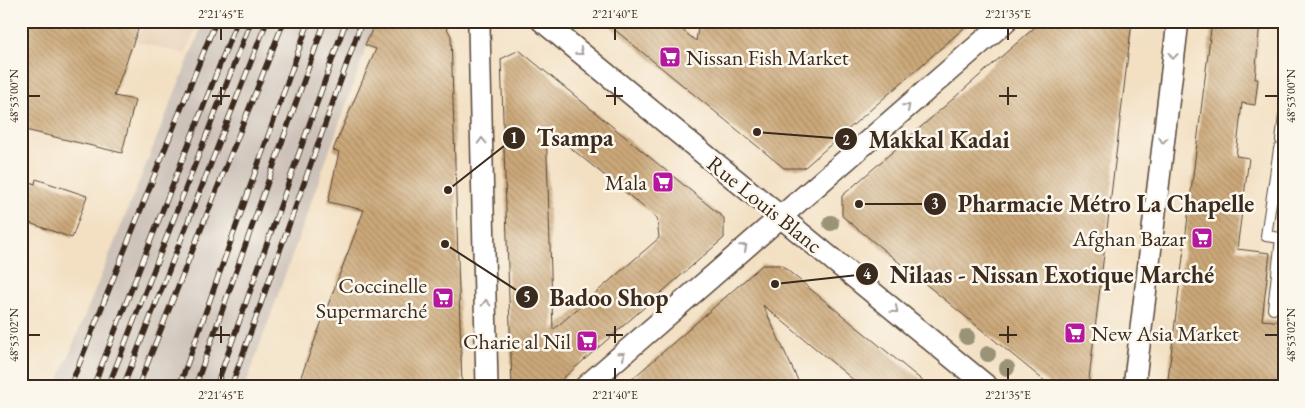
<svg xmlns="http://www.w3.org/2000/svg" width="1305" height="408" font-family="'EB Garamond',serif">
<defs>
<pattern id="building-back-hatch" width="6" height="6" patternUnits="userSpaceOnUse" patternTransform="scale(1.25)"><rect width="6" height="6" fill="#cca97a"/><path d="M-1 5l2 2M0 0l6 6M5-1l2 2" fill="none" stroke="#a78a63"/></pattern>
</defs>
<rect width="100%" height="100%" fill="#fbf7ec"/>
<filter id="ink" filterUnits="userSpaceOnUse"><feTurbulence type="fractalNoise" baseFrequency=".02" numOctaves="2"/><feDisplacementMap in="SourceGraphic" scale="10" xChannelSelector="R" yChannelSelector="G"/><feConvolveMatrix kernelMatrix="1 2 1 2 8 2 1 2 1" color-interpolation-filters="sRGB"/></filter>
<filter id="wash" filterUnits="userSpaceOnUse"><feTurbulence type="fractalNoise" baseFrequency=".0096" numOctaves="4" result="noise"/><feDisplacementMap in="SourceGraphic" scale="20" xChannelSelector="R" yChannelSelector="G"/><feGaussianBlur stdDeviation="1.12" result="paint"/><feColorMatrix in="noise" values="0 0 0 0 0 0 0 0 0 0 0 0 0 0 0 0 0 1.4 0 .05"/><feComposite in="paint" operator="in"/></filter>
<g filter="url(#wash)">
<rect width="100%" height="100%" fill="#f3e0c3"/>
<path fill="#e8cfb5" d="M57,21H199L185,54Z"/>
<path fill="#cdc2b9" d="M204,21H376L245,387H56Z"/>
<g id="blocks">
<path fill="url(#building-back-hatch)" fill-rule="evenodd" d="M21,21H141L114,96L135,100L122,153L21,129Z
M376,21H443L451,36L462,387H297L364,210L328,202L339,152L333,150L376,49L365,45Z
M604,21H671L696,41L699,21H972L804,168H784Z
M1042,21H1132L1088,387H1052L842,216V196Z
M1212,21H1260L1255,79H1258L1255,105L1242,103L1236,156L1249,158L1237,249L1270,253L1262,320L1284,322V387H1167Z
M519,50L724,218V238L553,387H512L501,59ZM546,128L657,218L659,238L553,330Z
M21,179L35,184L36,179L87,196L72,238L21,220Z
M762,265H781L930,387H862L763,305L801,387H623Z"/>
</g>
</g>
<g filter="url(#ink)">
<use href="#blocks" fill-opacity="0" stroke="#574537" stroke-width="1"/>
<g fill="none" stroke-linecap="round" stroke-linejoin="round">
<g stroke="#574537" stroke-width="12">
<path id="lane" d="M1281,140L1284,116
M1272,196L1279,149
M1273,309L1281,238L1266,236L1272,196L1284,198"/>
</g>
<g stroke="#574537" stroke-width="24">
<path id="street" d="M481,21L479,27L487,387
M542,21L988,387
M585,387L1006,21
M1134,387L1178,21"/>
</g>
<use href="#lane" stroke="#fff" stroke-width="10"/>
<use href="#street" stroke="#fff" stroke-width="21"/>
<g stroke="#3b2a1e" stroke-width="5.5">
<path id="rail" d="M70,387L216,21
M93,387L237,21
M108,387L251,21
M123,387L267,21
M138,387L284,21
M179,387L309,21
M195,387L325,21
M216,387L346,21
M231,387L362,21"/>
</g>
<use href="#rail" stroke="#fbf7ec" stroke-width="4" stroke-dasharray="11" stroke-linecap="butt"/>
</g>
<g fill="#9a9377">
<circle cx="831" cy="223" r="8"/>
<circle cx="967" cy="337" r="8"/>
<circle cx="988" cy="354" r="8"/>
<circle cx="1007" cy="368" r="8"/>
</g>
<defs><path id="oneway-chevron" d="M-2-3.5L2.5 0L-2 3.5" fill="none" stroke-width="1.6" stroke-linecap="round" stroke-linejoin="round" transform="scale(1.25)"/></defs>
<g stroke="#a79f9a">
<use href="#oneway-chevron" transform="translate(580 52) rotate(39)"/>
<use href="#oneway-chevron" transform="translate(1173 56) rotate(97)"/>
<use href="#oneway-chevron" transform="translate(907 107) rotate(-41)"/>
<use href="#oneway-chevron" transform="translate(1163 140) rotate(97)"/>
<use href="#oneway-chevron" transform="translate(482 141) rotate(-91)"/>
<use href="#oneway-chevron" transform="translate(744 247) rotate(-41)"/>
<use href="#oneway-chevron" transform="translate(486 303) rotate(-91)"/>
<use href="#oneway-chevron" transform="translate(895 310) rotate(40)"/>
<use href="#oneway-chevron" transform="translate(622 355) rotate(-41)"/>
</g>
</g>
<path fill="none" stroke="#3b2a1e" stroke-width="2" d="M221,28V40M615,28V40M1008,28V40M221,87V105M615,87V105M1008,87V105M28,96H40M212,96H230M606,96H623M999,96H1017M1265,96H1278M221,326V343M615,326V343M1008,326V343M28,335H40M212,335H230M606,335H623M999,335H1017M1265,335H1278M221,368V380M615,368V380M1008,368V380"/>
<defs>
<g id="supermarket-square" transform="scale(1.125)"><rect x="-9" y="-9" width="18" height="18" rx="4" fill="#b5179e" stroke="#fbf7ec"/><path d="M-6-5.5h2.5l.6 2H6L4.5 2H-2.5L-4.4-4H-6ZM-1.5 3.2a1.3 1.3 0 1 0 .1 0ZM3 3.2a1.3 1.3 0 1 0 .1 0Z" fill="#fff"/></g>
</defs>
<g fill-rule="evenodd">
<use href="#supermarket-square" x="670" y="57"/>
<use href="#supermarket-square" x="663" y="182"/>
<use href="#supermarket-square" x="1202" y="238"/>
<use href="#supermarket-square" x="443" y="298"/>
<use href="#supermarket-square" x="1075" y="333"/>
<use href="#supermarket-square" x="587" y="341"/>
</g>
<g text-anchor="middle" stroke-width="5" stroke-linejoin="round" paint-order="stroke">
<g font-size="22" fill="#3b2a1e" stroke="#fbf7ec" text-anchor="end">
<text x="686" y="65" text-anchor="start">Nissan Fish Market</text>
<text x="647" y="190">Mala</text>
<text x="1186" y="246">Afghan Bazar</text>
<text x="427" y="293">Coccinelle<tspan x="427" dy="25">Supermarché</tspan></text>
<text x="1091" y="341" text-anchor="start">New Asia Market</text>
<text x="571" y="349">Charie al Nil</text>
</g>
<g font-size="22" fill="#3b2a1e" stroke="#fbf7ec">
<text transform="translate(765 204) rotate(39)" y="8">Rue Louis Blanc</text>
</g>
</g>
<path fill="none" stroke="#3b2a1e" stroke-width="2" d="M448 190L514 138M757 132L846 139M859 204L935 204M775 284L867 274M445 244L527 297"/>
<g fill="#3b2a1e" stroke="#fbf7ec" stroke-width="2">
<circle cx="448" cy="190" r="5"/>
<circle cx="757" cy="132" r="5"/>
<circle cx="859" cy="204" r="5"/>
<circle cx="775" cy="284" r="5"/>
<circle cx="445" cy="244" r="5"/>
<circle cx="514" cy="138" r="12"/>
<circle cx="846" cy="139" r="12"/>
<circle cx="935" cy="204" r="12"/>
<circle cx="867" cy="274" r="12"/>
<circle cx="527" cy="297" r="12"/>
</g>
<g font-size="15" text-anchor="middle" font-weight="bold" fill="#fff">
<text x="514" y="143">1</text>
<text x="846" y="145">2</text>
<text x="935" y="209">3</text>
<text x="867" y="279">4</text>
<text x="527" y="302">5</text>
</g>
<g font-size="24" text-anchor="middle" font-weight="bold" fill="#3b2a1e" stroke="#fbf7ec" stroke-width="5" stroke-linejoin="round" paint-order="stroke">
<text x="575" y="146">Tsampa</text>
<text x="939" y="148">Makkal Kadai</text>
<text x="1106" y="212">Pharmacie Métro La Chapelle</text>
<text x="1052" y="283">Nilaas - Nissan Exotique Marché</text>
<text x="609" y="306">Badoo Shop</text>
</g>
<rect width="1305" height="408" fill="none" stroke="#fbf7ec" stroke-width="55"/>
<rect x="28" y="28" width="1250" height="352" fill="none" stroke="#3b2a1e" stroke-width="2"/>
<g font-size="12" text-anchor="middle" fill="#3b2a1e">
<text x="221" y="18">2°21'45"E</text>
<text x="615" y="18">2°21'40"E</text>
<text x="1008" y="18">2°21'35"E</text>
<text transform="translate(1291 96) rotate(-90)" y="4">48°53'00"N</text>
<text transform="translate(14 96) rotate(-90)" y="4">48°53'00"N</text>
<text transform="translate(1291 335) rotate(-90)" y="4">48°53'02"N</text>
<text transform="translate(14 335) rotate(-90)" y="4">48°53'02"N</text>
<text x="221" y="399">2°21'45"E</text>
<text x="615" y="399">2°21'40"E</text>
<text x="1008" y="399">2°21'35"E</text>
</g>
</svg>
